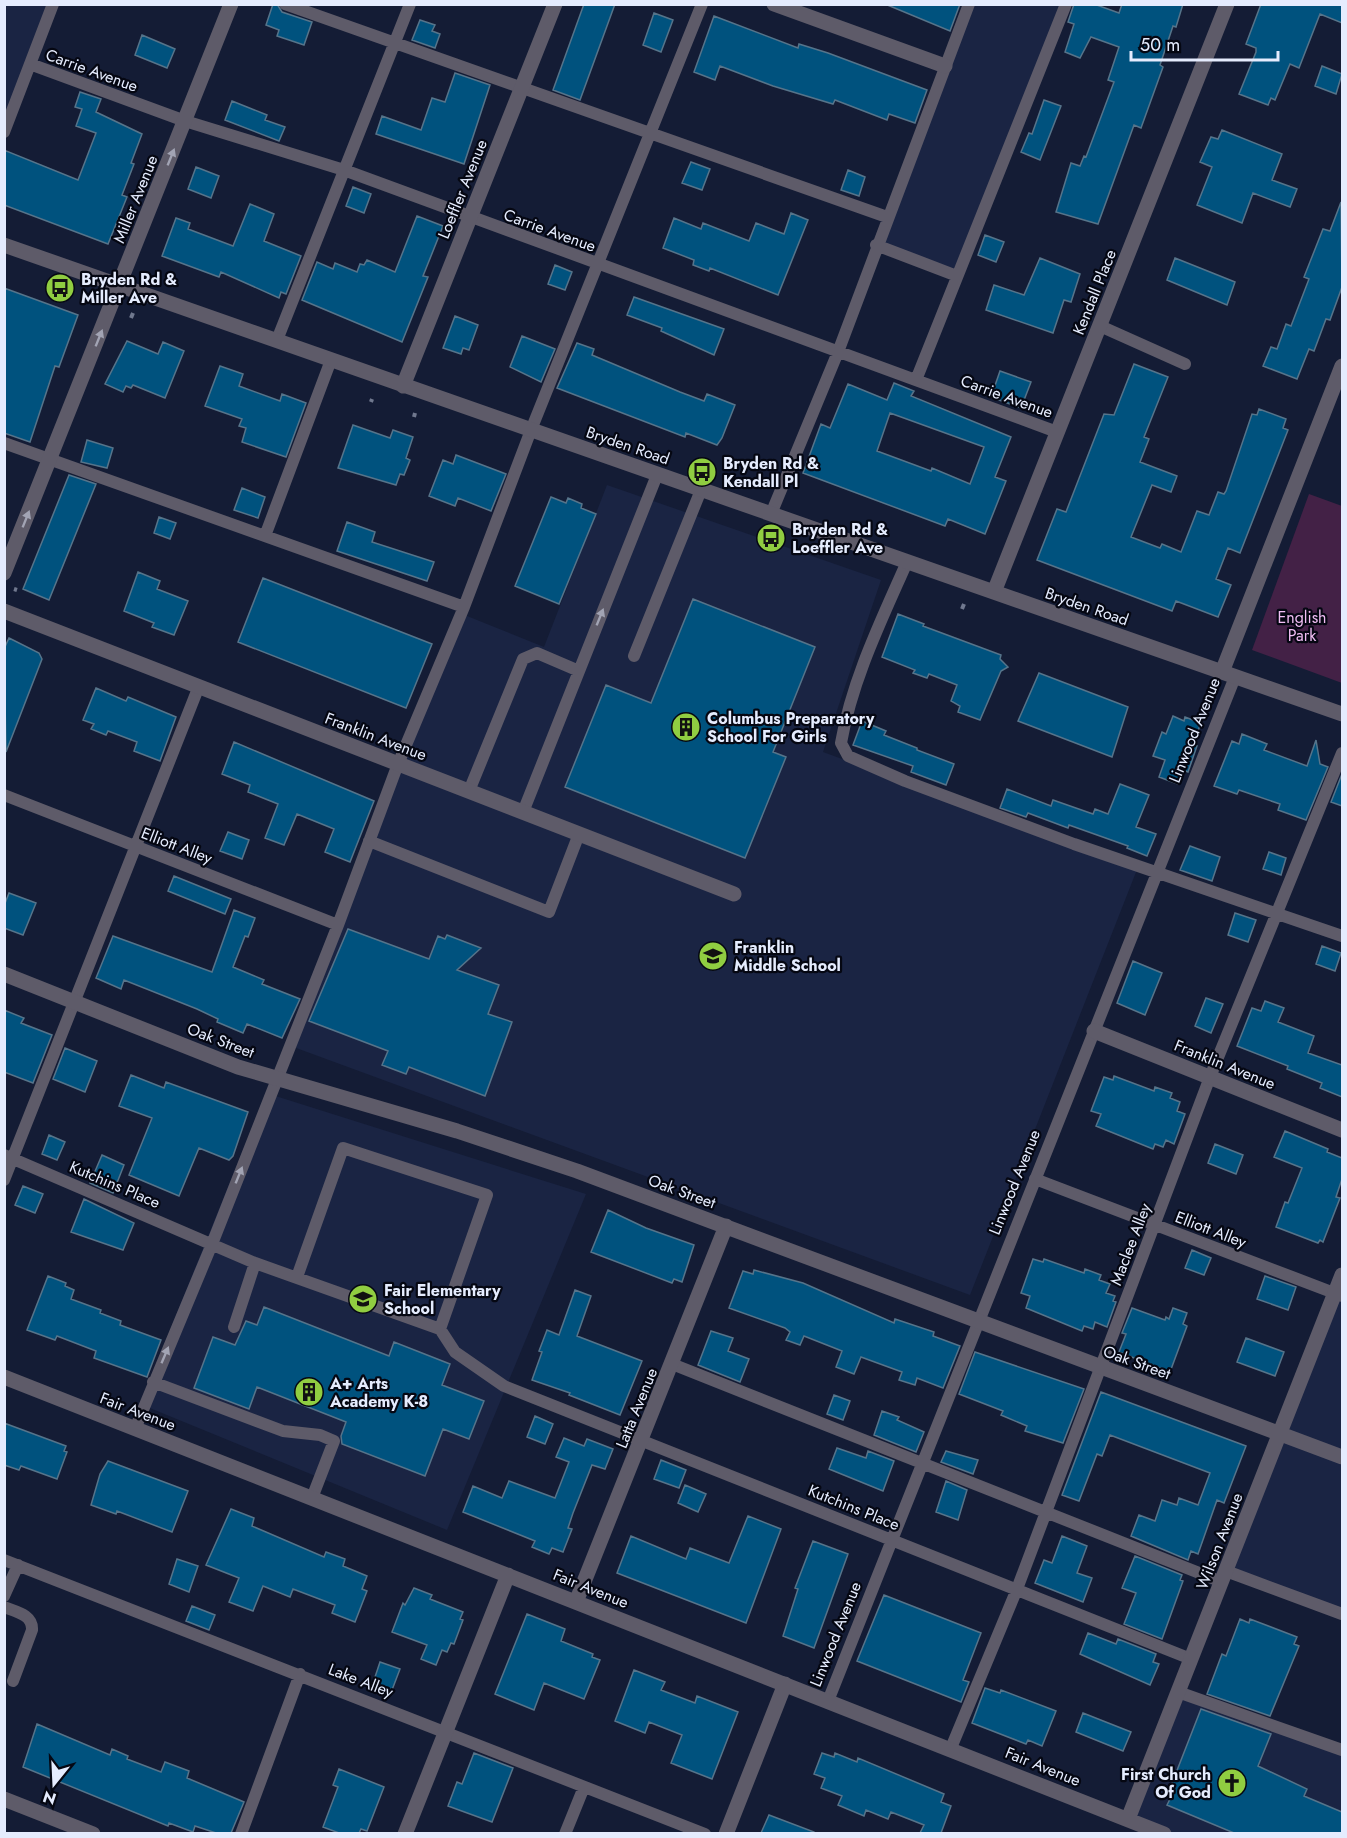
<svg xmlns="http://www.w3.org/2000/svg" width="1347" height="1838" font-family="Jost,sans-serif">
<rect width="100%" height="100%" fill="#141c35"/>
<path fill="#1a2443" d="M5,5H48L5,115Z
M966,5H1068L961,275L873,242Z
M607,485L881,580L823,752L1138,867L970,1295L288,1045L462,614L544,647Z
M266,1093L586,1194L447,1530L140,1404Z
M1342,1274V1617L1227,1570Z
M1178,1689L1342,1754V1833H1156L1126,1821Z"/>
<path fill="#432146" d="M1309,494L1342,506V683L1252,650Z"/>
<path fill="#00527e" stroke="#56748a" stroke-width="1.5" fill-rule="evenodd" d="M273,4H277L282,12L312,22L304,45L277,36L279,30L266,25Z
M584,4H615L580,100L553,90Z
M885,4H960L950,31Z
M1074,4H1094L1119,13L1122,4H1183L1176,27L1173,26L1160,65L1163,67L1141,128L1134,125L1098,224L1056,212L1071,163L1080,166L1084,156L1086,157L1114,82L1108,80L1119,47L1091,37L1080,58L1065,52L1074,24L1068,22Z
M1261,4H1342V23L1320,14L1299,68L1290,64L1275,100L1271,98L1268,105L1239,94L1256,52V48L1246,44Z
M654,13L673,20L661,52L643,45Z
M714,16L798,48L799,44L828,53L927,90L915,123L889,114L887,120L835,100L833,104L773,86L720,66L715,80L694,72Z
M420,20L435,25L432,31L440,34L435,48L412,40Z
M142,35L175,49L167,68L135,55Z
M1322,66L1342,74L1336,94L1315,86Z
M455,73L490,85L464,164L376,134L382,116L421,130L432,98L445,102Z
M80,92L101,99L96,112L142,134L131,163L134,164L122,195L127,197L108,244L4,205V150L78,180L96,133L76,126L82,109L75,107Z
M1044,100L1061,106L1040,160L1021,152L1029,133L1032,134Z
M232,101L267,115L265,120L285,127L279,141L225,120Z
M1222,130L1282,154L1272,180L1297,189L1290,207L1253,193L1242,223L1197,205L1212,167L1200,162L1211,137L1218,139Z
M691,162L710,169L702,190L682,183Z
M196,167L219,176L211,198L188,189Z
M848,170L865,177L859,196L841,190Z
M353,187L371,194L364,213L346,206Z
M1341,202L1342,287L1330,320L1326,319L1314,351L1309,349L1297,379L1263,366L1271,347L1277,349L1286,324L1291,326L1309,279L1304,277L1323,229L1330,231Z
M250,204L274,214L264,241L301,256L286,294L281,292L279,298L221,272L219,277L162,256L176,218L190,223L188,229L233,246Z
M791,213L808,220L778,295L710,268L709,271L693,265L694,260L663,248L674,218L701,229L703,223L749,241L756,223L784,234Z
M417,216L443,226L423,276L428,277L402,342L302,300L317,262L333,269L335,263L357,272L360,264L364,265L367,260L395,272Z
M985,235L1004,242L996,262L978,255Z
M1040,258L1080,274L1071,302L1064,300L1053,333L986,310L994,285L1024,295Z
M1175,258L1235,282L1227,305L1167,280Z
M555,265L572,272L565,290L548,284Z
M4,288L78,315L59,367L55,366L30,442L4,433Z
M634,297L724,329L714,355L661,331L662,328L627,315Z
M455,316L478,325L469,350L463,348L461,354L443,348Z
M522,336L555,349L541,382L510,367Z
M127,341L158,354L163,342L184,351L165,398L133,385L131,388L126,386L123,392L105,384Z
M577,343L594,349L592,355L680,392L704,401L707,394L735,405L722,438L717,445L686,433L685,437L557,388Z
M1134,364L1168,377L1144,437L1149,439L1140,462L1177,476L1171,492L1152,485L1131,537L1160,548L1162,544L1181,552L1197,511L1209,515L1218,492L1224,494L1226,491L1252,414L1257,415L1259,409L1286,419L1283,428L1288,430L1240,553L1228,548L1216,579L1231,585L1218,617L1176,601L1172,611L1037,560L1057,509L1066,512L1104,414L1114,415Z
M220,366L243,374L239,386L280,401L282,394L306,403L286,457L242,442L246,428L239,426L242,419L205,406Z
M1000,371L1031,382L1021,408L991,397Z
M894,383L914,391L911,396L1011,437L995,477L1006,481L985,534L948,519L945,526L803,473L821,424L830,428L848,384L887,400ZM890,413L984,447L970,484L932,468L931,471L877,451Z
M353,425L390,438L393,430L413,437L406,458L410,460L404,475L400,474L396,485L338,468Z
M87,440L113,448L107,468L81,462Z
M456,455L506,474L491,511L458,498L455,506L429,496L443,460L453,464Z
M69,475L96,484L49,600L23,589Z
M242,488L265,497L258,518L234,510Z
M551,497L566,503L568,498L582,504L581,508L596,514L559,604L515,586Z
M159,517L176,523L170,539L154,533Z
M347,522L375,532L372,542L434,562L427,581L337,551Z
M138,572L160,581L157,589L188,601L174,635L152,627L154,623L124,611Z
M263,578L432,644L406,708L238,642Z
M693,599L815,647L773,752L786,757L745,858L565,787L606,685L651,703Z
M898,614L924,624L923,626L1001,655L1000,659L1008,667L1001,671L980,720L958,712L960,706L951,701L957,685L929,674L927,678L913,673L915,670L882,657Z
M9,638L39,653L42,659L6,752L4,649Z
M1039,673L1128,707L1112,757L1018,721Z
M96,688L126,701L128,697L176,717L160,761L134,751L137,742L108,731L106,735L91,729L94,724L83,720Z
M1173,716L1184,721L1185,717L1201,723L1193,744L1197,746L1188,772L1183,770L1178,784L1159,777L1165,760L1153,756L1162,732L1166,734Z
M862,721L886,731L884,735L917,748V750L954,764L946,785L911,772L913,766L853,745Z
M1242,734L1267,744L1264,750L1307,766L1316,740L1320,764L1328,767L1306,820L1278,810L1280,804L1239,790L1237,794L1214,786L1232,741L1239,744Z
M234,742L374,801L350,862L325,852L334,829L297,814L284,845L265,838L278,804L248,792L250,785L222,774Z
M1342,774V806L1331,802Z
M1120,784L1149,795L1136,827L1156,834L1147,856L1127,848L1128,846L1069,825L1068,828L1028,813L1026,817L1000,808L1007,789L1051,806L1053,800L1093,814L1095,809L1108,814Z
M228,832L249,840L242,859L220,851Z
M1190,846L1220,857L1212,881L1180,870Z
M1269,852L1286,858L1281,875L1263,869Z
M174,876L231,899L225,914L168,891Z
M9,893L36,903L23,935L4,928V906Z
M234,910L255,918L248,937L245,936L233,967L264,980L262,984L300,999L282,1038L247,1024L243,1033L217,1022L218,1019L197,1009L124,980L121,989L96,978L113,936L212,972Z
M1235,913L1256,920L1248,942L1228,935Z
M348,929L429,959L438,936L445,939L447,935L481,948L457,970L499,985L488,1014L512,1022L485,1096L409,1067L406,1074L382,1065L388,1051L309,1021Z
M1322,946L1341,953L1335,971L1316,964Z
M1133,961L1162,973L1145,1015L1117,1003Z
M1206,998L1223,1004L1211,1033L1195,1026Z
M1265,1001L1284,1008L1278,1022L1314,1036L1308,1053L1342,1065V1097L1320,1088L1322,1083L1287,1069L1288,1066L1237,1046L1252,1008L1261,1011Z
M4,1010L24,1018L21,1023L52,1035L33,1083L4,1072Z
M65,1048L97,1061L85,1092L53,1079Z
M131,1075L164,1088L166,1082L248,1112L233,1156L229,1160L199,1148L179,1196L129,1175L152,1118L119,1106Z
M1114,1076L1154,1091L1155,1087L1172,1093L1170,1098L1180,1102L1177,1111L1185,1114L1174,1144L1166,1140L1163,1147L1155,1144L1153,1149L1096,1126L1101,1114L1091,1111L1104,1077L1113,1080Z
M1285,1131L1328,1149L1327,1152L1342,1158V1179L1336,1197L1340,1198L1323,1242L1320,1240L1318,1243L1276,1227L1285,1202L1288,1203L1302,1168L1274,1157Z
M49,1135L65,1142L57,1160L42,1154Z
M1215,1144L1243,1155L1236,1174L1208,1163Z
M102,1155L124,1165L113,1193L90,1183Z
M23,1186L43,1194L35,1213L15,1205Z
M84,1199L134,1223L123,1250L71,1232Z
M608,1210L646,1228L694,1245L682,1282L674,1279L672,1283L591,1252Z
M1192,1250L1211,1258L1204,1275L1185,1268Z
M1033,1259L1043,1262L1044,1259L1084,1273L1085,1269L1101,1275L1099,1280L1110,1284L1106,1293L1115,1296L1113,1301L1116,1302L1107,1327L1095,1322L1093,1329L1084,1326L1082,1331L1026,1308L1030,1296L1021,1293Z
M754,1270L803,1283L894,1323L895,1319L934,1332L933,1336L960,1346L943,1388L917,1378L915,1385L899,1380L902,1372L861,1357L854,1374L836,1367L842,1351L804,1336L800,1345L786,1340L790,1332L785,1328L729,1308L743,1271L753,1274Z
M48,1276L66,1283L65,1286L74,1290L71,1299L101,1310L100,1313L121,1321L120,1325L161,1340L147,1377L94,1358L96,1351L57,1336L55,1340L27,1330Z
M1265,1276L1296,1287L1288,1310L1257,1299Z
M575,1290L591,1296L577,1336L642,1361L620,1415L569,1395L570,1393L532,1380L542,1352L539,1351L547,1330L559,1335Z
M264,1307L389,1356L394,1342L450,1364L442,1385L484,1401L469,1439L443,1429L425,1476L342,1444L341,1436L346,1422L257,1387L249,1409L194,1388L213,1337L235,1345L246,1321L257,1325Z
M1132,1308L1165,1320L1166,1317L1169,1319L1173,1308L1187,1313L1183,1324L1187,1326L1170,1372L1119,1352L1126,1334L1122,1333Z
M711,1331L733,1338L728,1351L749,1359L740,1382L698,1365Z
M1246,1338L1284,1352L1275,1376L1237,1362Z
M975,1352L1084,1389L1063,1443L1025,1431L1027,1426L1001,1415L1003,1411L959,1394Z
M1101,1392L1246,1446L1224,1503L1217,1500L1198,1554L1191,1551L1188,1560L1131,1536L1139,1515L1155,1521L1162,1500L1177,1505L1179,1498L1198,1505L1210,1473L1110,1435L1102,1456L1097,1454L1079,1501L1062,1495Z
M834,1395L850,1401L843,1420L827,1414Z
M882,1411L899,1417L897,1420L924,1432L916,1452L874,1435Z
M535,1416L553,1424L545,1444L527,1437Z
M4,1423L66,1446L64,1451L67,1452L57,1479L21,1466L19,1470L4,1465Z
M564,1438L584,1446L587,1439L613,1449L605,1469L592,1465L573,1513L568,1528L572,1529L563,1552L552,1548L549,1554L532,1547L535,1541L463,1512L473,1486L502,1498L509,1481L555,1498L569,1462L556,1457Z
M837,1448L866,1458L868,1451L894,1461L883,1491L829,1469Z
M946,1451L978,1460L973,1474L941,1462Z
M661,1460L686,1470L679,1488L654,1479Z
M108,1461L188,1491L172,1532L117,1511L116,1514L91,1505L100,1474Z
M946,1481L967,1490L958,1520L936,1512Z
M685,1485L706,1494L698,1512L678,1503Z
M231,1509L254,1518L252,1526L324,1557L326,1552L345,1559L343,1566L367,1576L362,1589L367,1591L355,1622L332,1613L335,1605L293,1589L290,1597L263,1586L253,1611L229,1602L239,1578L206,1565Z
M748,1516L781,1529L746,1623L617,1573L631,1536L686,1559L690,1548L729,1563Z
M1062,1536L1087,1546L1077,1573L1092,1578L1083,1602L1035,1583L1044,1560L1052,1563Z
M813,1541L848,1554L814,1648L783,1636L798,1589L795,1588Z
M1135,1556L1182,1575L1180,1580L1183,1581L1162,1639L1124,1624L1136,1593L1122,1588Z
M177,1559L198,1566L189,1592L169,1584Z
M414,1588L432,1595L430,1599L463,1612L460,1619L463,1620L454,1644L451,1643L447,1652L442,1650L436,1665L421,1659L427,1645L392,1632L403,1603L405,1605Z
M884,1595L981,1633L963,1680L969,1682L961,1702L857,1661Z
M192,1606L215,1615L209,1630L186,1621Z
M527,1614L565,1629L561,1641L593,1654L592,1657L600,1660L584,1699L544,1683L534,1710L495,1694Z
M1240,1619L1249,1623L1250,1619L1297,1637L1294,1644L1299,1646L1270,1716L1207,1694L1222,1654L1226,1656Z
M1088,1633L1116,1644L1118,1639L1156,1654L1153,1662L1159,1664L1150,1685L1080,1654Z
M380,1662L400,1669L392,1690L373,1683Z
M634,1670L665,1682L661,1690L695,1703L697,1696L738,1712L712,1779L671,1763L682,1735L649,1722L645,1733L615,1721Z
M985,1688L1000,1693L1001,1690L1056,1711L1042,1746L1028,1740L1026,1744L972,1723Z
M1201,1709L1271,1734L1258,1766L1307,1789L1304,1796L1342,1812V1833H1234L1167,1805L1171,1797L1167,1796Z
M1083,1713L1131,1732L1123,1751L1076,1732Z
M37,1724L110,1755L112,1749L128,1756L127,1759L161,1772L165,1762L189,1771L187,1778L244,1802L231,1833H216L195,1826L193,1832L169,1823L168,1826L23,1767Z
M474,1753L513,1768L492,1822L448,1806L457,1782L462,1784Z
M822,1753L834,1757L835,1753L857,1762L858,1758L944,1794L941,1802L951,1806L941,1833H920L924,1825L891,1812L888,1819L866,1810L864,1816L838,1805L842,1796L821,1788L825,1778L814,1774Z
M339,1769L384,1787L367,1831L361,1829L359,1833H339L323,1827L338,1787L333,1785Z
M769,1815L814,1832V1833H761Z"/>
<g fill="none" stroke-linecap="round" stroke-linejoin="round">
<path stroke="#70788e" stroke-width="4" stroke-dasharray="6 3" stroke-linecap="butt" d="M252,5V4
M84,302L86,297
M131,318L133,313
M371,402L372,399
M414,417L415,413
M14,589L17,590
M962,609L964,604"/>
<path stroke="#5e5b69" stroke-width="12" d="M285,4L887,217
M30,64L185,121L344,170L1057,432
M4,132L53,4
M876,245L957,276
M1100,326L1185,364
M277,340L410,4
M916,380L1066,4
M4,443L464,607
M771,514L838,352L969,4
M265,536L331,360
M907,562C881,621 852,680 841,743L848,756L905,781L1074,844L1342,936
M634,656L701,490
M469,791L523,659L537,653L579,671
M4,795L338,925
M523,812L657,475
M369,841L549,912L579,834
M4,1155L255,1263L440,1329L455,1352L504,1386L1191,1659
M1035,1179L1342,1296
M4,1180L199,686
M297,1277L343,1148L487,1195L440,1329
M234,1327L255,1263
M672,1364L1222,1582
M153,1382L283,1431L320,1435L334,1441L312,1498
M135,1429L212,1244L338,925L398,764L464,607L531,430L702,4
M4,1560L705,1834
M1226,1571L1342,1614
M4,1596L18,1565
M4,1607C17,1612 33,1615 32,1630L13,1681
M1178,1692L1342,1750
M828,1701L1235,677
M951,1748L1017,1589L1210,1077L1342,753
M241,1834L300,1674
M565,1834L584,1787"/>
<path stroke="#5e5b69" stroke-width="15" d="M774,4L945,66
M4,245L1342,714
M403,386L555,4
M994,592L1227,4
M4,611L734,894
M1222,672L1342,366
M4,974L238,1067L457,1131L577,1171L1342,1457
M1094,1031L1342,1130
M4,1377L1164,1834
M576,1602L726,1226
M4,1799L93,1834
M1128,1819L1342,1275
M405,1834L508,1575
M726,1834L785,1684"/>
<path stroke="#5e5b69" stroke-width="15" d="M4,573L231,4"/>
</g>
<defs><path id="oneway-solid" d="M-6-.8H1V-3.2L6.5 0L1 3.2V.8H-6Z" transform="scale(1.5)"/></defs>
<g fill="#a2a4b4">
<use href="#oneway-solid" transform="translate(171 157) rotate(-68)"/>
<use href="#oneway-solid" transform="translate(99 338) rotate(-68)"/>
<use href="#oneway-solid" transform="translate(26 519) rotate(-68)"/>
<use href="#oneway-solid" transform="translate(600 617) rotate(-68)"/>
<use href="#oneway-solid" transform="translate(239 1175) rotate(-68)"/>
<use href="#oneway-solid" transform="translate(165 1355) rotate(-67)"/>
</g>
<defs>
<g id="bus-disc" transform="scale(1.5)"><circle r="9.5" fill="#90cd41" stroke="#050712"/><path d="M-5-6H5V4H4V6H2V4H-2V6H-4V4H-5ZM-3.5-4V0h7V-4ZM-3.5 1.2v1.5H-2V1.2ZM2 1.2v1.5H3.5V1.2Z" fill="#111"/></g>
<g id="building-disc" transform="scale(1.5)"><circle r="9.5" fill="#90cd41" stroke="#050712"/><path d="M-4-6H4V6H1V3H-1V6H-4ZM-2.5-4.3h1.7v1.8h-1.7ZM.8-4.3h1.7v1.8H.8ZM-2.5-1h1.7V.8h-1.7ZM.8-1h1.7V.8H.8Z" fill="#111"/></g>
<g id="school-disc" transform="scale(1.5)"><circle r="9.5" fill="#90cd41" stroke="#050712"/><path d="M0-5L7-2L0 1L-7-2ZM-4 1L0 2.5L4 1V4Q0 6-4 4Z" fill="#111"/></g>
<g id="church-disc" transform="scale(1.5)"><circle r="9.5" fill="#90cd41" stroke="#050712"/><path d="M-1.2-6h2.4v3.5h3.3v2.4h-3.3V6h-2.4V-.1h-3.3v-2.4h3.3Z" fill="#111"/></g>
</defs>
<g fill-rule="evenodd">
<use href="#bus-disc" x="60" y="288"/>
<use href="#bus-disc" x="702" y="472"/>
<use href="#bus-disc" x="771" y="538"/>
<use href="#building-disc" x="686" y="727"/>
<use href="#school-disc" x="713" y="956"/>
<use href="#school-disc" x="363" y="1299"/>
<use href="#building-disc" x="309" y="1392"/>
<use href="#church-disc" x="1232" y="1783"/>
</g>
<g text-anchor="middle" stroke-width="4.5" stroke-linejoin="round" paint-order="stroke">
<g font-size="16" fill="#e5ecfe" stroke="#050712">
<text transform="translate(92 70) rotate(20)" y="6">Carrie Avenue</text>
<text transform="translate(462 189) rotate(-68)" y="6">Loeffler Avenue</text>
<text transform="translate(135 199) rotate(-68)" y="6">Miller Avenue</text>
<text transform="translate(550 230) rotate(20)" y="6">Carrie Avenue</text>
<text transform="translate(1094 292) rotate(-68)" y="6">Kendall Place</text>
<text transform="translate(1007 396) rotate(20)" y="6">Carrie Avenue</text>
<text transform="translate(628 445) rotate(19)" y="6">Bryden Road</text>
<text transform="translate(1087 606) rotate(19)" y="6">Bryden Road</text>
<text transform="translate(1194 730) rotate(-68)" y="6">Linwood Avenue</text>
<text transform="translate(376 736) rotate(21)" y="6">Franklin Avenue</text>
<text transform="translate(177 845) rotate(21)" y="6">Elliott Alley</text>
<text transform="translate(221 1040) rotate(21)" y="6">Oak Street</text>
<text transform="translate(1225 1064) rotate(22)" y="6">Franklin Avenue</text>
<text transform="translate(1014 1182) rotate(-68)" y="6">Linwood Avenue</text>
<text transform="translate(115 1184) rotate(23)" y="6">Kutchins Place</text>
<text transform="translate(682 1191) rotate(20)" y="6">Oak Street</text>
<text transform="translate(1211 1229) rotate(21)" y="6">Elliott Alley</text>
<text transform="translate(1130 1244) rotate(-69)" y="6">Maclee Alley</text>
<text transform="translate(1137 1362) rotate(20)" y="6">Oak Street</text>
<text transform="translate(636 1408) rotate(-68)" y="6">Latta Avenue</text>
<text transform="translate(138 1411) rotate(21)" y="6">Fair Avenue</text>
<text transform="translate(854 1507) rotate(22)" y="6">Kutchins Place</text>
<text transform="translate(1219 1541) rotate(-69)" y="6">Wilson Avenue</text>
<text transform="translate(591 1588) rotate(22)" y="6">Fair Avenue</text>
<text transform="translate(835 1634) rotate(-68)" y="6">Linwood Avenue</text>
<text transform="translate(361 1680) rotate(21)" y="6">Lake Alley</text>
<text transform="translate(1043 1766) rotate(22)" y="6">Fair Avenue</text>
</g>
<g font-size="16" font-weight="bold" fill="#e5ecfe" stroke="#050712" text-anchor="start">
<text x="81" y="285">Bryden Rd &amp;<tspan x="81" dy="18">Miller Ave</tspan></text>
<text x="723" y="469">Bryden Rd &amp;<tspan x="723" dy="18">Kendall Pl</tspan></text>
<text x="792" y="535">Bryden Rd &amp;<tspan x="792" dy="18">Loeffler Ave</tspan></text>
<text x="707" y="724">Columbus Preparatory<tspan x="707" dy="18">School For Girls</tspan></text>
<text x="734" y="953">Franklin<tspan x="734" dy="18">Middle School</tspan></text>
<text x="384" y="1296">Fair Elementary<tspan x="384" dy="18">School</tspan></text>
<text x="330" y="1389">A+ Arts<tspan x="330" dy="18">Academy K-8</tspan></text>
<text x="1211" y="1780" text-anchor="end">First Church<tspan x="1211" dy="18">Of God</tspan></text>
</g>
<g font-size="16" fill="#f1bef4" stroke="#050712">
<text x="1302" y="623">English<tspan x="1302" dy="18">Park</tspan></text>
</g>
</g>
<rect width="1347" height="1838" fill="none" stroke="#e5ecfe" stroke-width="12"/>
<g transform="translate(54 1784) rotate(198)" stroke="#050712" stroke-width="4.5" paint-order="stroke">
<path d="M0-4.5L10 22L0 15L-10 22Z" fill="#e5ecfe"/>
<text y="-9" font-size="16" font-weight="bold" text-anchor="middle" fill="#e5ecfe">N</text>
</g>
<path d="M1131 51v9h147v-9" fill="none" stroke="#e5ecfe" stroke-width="3"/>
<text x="1140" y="51" font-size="18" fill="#e5ecfe" stroke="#050712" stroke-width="4.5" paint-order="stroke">50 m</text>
</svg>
